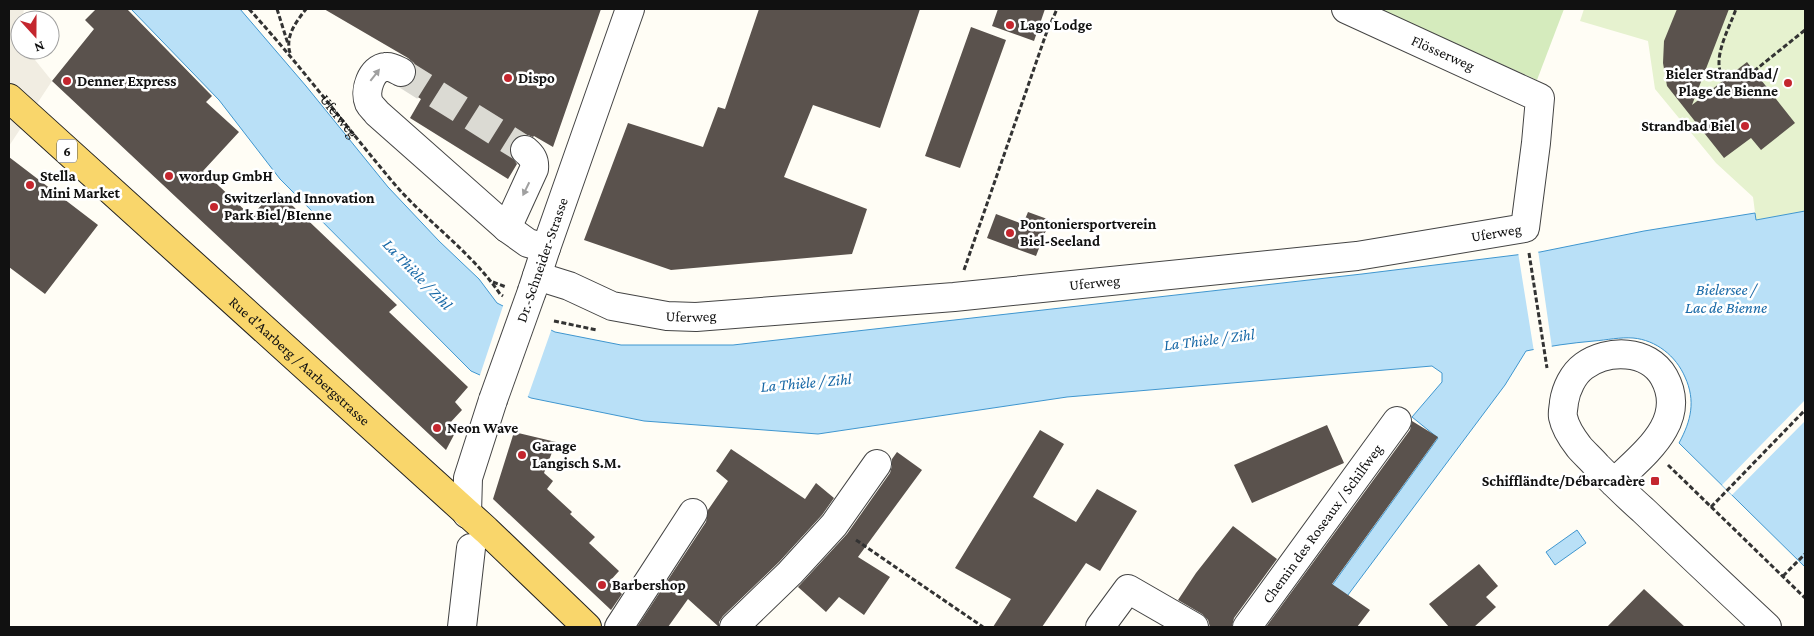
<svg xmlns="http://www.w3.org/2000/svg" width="1814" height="636" font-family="'Crimson Pro',serif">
<rect width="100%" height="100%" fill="#fffdf5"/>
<path fill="#d5ebbd" d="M1379,9H1564L1537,80Z"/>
<path fill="#e6f2cf" d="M1584,9H1805V211L1756,220L1753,197L1716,163L1655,89L1648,41L1580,21Z"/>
<path fill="#f1ede2" d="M9,9H24L22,20H20V50H27L52,81L9,146Z"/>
<path fill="#b9e0f7" stroke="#3f96cf" d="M131,9H240L306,86L388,187L439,241L479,279L497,303L555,332L621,345H733L1362,274L1540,252L1644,231L1755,213L1756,220L1805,211V567L1679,443C1691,421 1696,401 1685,377C1676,356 1656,340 1633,338C1620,337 1607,340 1594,341C1571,343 1549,346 1526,351L1505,385L1324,627H1319L1307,620L1438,438L1412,417L1442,382V373L1432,366L1067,397L818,434L644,421L531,398L471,371L280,179L219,100Z
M1577,530L1586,543L1555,565L1546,552Z"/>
<path fill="#fffdf5" d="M1538,250L1552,348L1534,352L1518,252Z
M504,303L552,328L527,399L479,378Z
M1805,400V421L1732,495L1722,485Z"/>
<path fill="#5a524d" d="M96,9H127L212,96L206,102L239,132L203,171L251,216L276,190L397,305L389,312L468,387L455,402L462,410L448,425L455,433L446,450L52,81L94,29L85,20Z
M324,9H601L553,147L534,136L533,137L528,135H521L514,139L510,146V154L517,164L508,179L410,118L421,99L402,87L410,85L415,79L417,71L414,63L408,58Z
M759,9H920L880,128L813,105L784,177L867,209L852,254L671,270L584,240L628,123L703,147L718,107L725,109Z
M998,9H1045L1034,41L992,26Z
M1677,9H1729L1692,105L1747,62L1795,123L1761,150L1751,138L1724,158L1667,86L1663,63L1664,41Z
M971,27L1006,40L960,168L925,156Z
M9,157L98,225L45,294L9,267Z
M1028,212L1050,220L1036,256L987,238L996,214L1023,224Z
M1412,421L1438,437L1332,584L1370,610L1357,627H1266L1410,430Z
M1327,425L1344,463L1252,503L1234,465Z
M1040,430L1064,444L1033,497L1076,522L1097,489L1137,511L1100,571L1086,563L1042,627H993L1011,599L955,568Z
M514,432L556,442L544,473L553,481L547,489L572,512L570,514L595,537L589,543L619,571L609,582L622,594L611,610L493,499Z
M731,449L805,499L816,483L834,498L822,515L779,562L723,616L719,622V627L688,599L668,627H637L706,522L708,510L728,481L716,471Z
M897,452L922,470L858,557L890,577L864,615L839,597L826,612L798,587L847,534L890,473L892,466V459Z
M1233,526L1277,559L1234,618L1232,627H1210L1208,620L1202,614L1178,600L1196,573Z
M1479,564L1498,586L1486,597L1496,607L1474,627H1449L1429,604Z
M1644,589L1685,627H1607Z"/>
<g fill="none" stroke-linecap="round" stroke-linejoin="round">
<path stroke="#dbdad3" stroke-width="28" stroke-dasharray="28 14" stroke-linecap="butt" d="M401,72L525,150"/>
<g stroke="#444" stroke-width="30">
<g id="minor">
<path d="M401,72C397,70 391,66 386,67C371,68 364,91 369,103C371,107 375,110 377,113L507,228L528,243L546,248"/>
<path d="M507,228L534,169C535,160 532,156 525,150"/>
<path id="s2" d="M537,276L569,286L612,306L667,316L696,317L954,297L1357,256L1525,228L1536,143L1540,98L1346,9"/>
<path d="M532,291L546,248L630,9"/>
<path d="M1614,483C1642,455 1689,422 1664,377C1648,349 1608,349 1584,366C1573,374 1566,389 1564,402C1564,406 1562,412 1563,417C1565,427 1572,438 1579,447C1584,453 1591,459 1597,466C1612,481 1627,496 1643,510C1684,549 1725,588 1767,627"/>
<path d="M467,514L468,478L493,400"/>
<path d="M462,627L471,548"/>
<path d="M619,627L693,513"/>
<path d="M734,627L790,573L834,525L877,464"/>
<path d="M1100,627L1128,589L1194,627"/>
<path id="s3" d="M1247,627L1397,421"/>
</g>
</g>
<g stroke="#222" stroke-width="30">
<g id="major">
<path id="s4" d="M9,98L486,530L587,627"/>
</g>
</g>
<g stroke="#333" stroke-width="3" stroke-dasharray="5 2.5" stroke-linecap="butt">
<path id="s1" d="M249,9C301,66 347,128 397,187C430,224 472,253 500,294L503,296"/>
<path d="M277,9L288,44"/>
<path d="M290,53C285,36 296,22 306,9"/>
<path d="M1754,71L1805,30"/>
<path d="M1724,79C1710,61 1729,29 1736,9"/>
<path d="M1529,253L1547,368"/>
<path d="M964,270L1046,34L1057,9"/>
<path d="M493,282L506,287"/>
<path d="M554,321L597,330"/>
<path d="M1668,465L1805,598"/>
<path d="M1711,507L1805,410"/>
<path d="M856,540L983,627"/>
<path d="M1783,576L1805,554"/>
</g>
<use href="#minor" stroke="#fff" stroke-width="28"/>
<use href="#major" stroke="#f9d66b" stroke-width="28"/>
<g stroke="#444" stroke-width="30" stroke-linecap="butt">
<path id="minor-bridge" d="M493,400L532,291"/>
</g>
<use href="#minor-bridge" stroke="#fff" stroke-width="28"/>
</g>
<defs><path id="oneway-solid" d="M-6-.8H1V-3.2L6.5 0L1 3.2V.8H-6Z" transform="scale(1.25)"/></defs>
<g fill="#a0a0a0">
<use href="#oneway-solid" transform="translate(375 75) rotate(-52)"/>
<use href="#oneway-solid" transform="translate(526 189) rotate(116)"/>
</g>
<g fill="#c4262e" stroke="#fff" stroke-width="2">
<circle cx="1010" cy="25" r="5"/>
<circle cx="508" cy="78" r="5"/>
<circle cx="67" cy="81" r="5"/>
<circle cx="1788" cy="83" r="5"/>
<circle cx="1745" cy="126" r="5"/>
<circle cx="169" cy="176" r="5"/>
<circle cx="30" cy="185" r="5"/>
<circle cx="214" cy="207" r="5"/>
<circle cx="1010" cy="233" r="5"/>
<circle cx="437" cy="428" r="5"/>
<circle cx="522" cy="455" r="5"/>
<rect x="1650" y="476" width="10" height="10" rx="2.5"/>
<circle cx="602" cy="585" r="5"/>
</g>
<g text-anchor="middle" stroke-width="5" stroke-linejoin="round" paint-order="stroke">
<rect fill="#fff" stroke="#585858" stroke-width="1" x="57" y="139.5" width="20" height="23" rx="4"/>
<g font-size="14" font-weight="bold" fill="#111">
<text x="67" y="156">6</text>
</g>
<g font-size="15" font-weight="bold" fill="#111" stroke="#fff" text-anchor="start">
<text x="1020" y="30">Lago Lodge</text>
<text x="1778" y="79" text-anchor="end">Bieler Strandbad/<tspan x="1778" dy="17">Plage de Bienne</tspan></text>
<text x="518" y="83">Dispo</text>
<text x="77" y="86">Denner Express</text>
<text x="1735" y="131" text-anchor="end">Strandbad Biel</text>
<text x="40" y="181">Stella<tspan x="40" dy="17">Mini Market</tspan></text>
<text x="179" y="181">wordup GmbH</text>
<text x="224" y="203">Switzerland Innovation<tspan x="224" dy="17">Park Biel/BIenne</tspan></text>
<text x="1020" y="229">Pontoniersportverein<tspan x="1020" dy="17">Biel-Seeland</tspan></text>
<text x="447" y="433">Neon Wave</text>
<text x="532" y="451">Garage<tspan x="532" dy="17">Langisch S.M.</tspan></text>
<text x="1645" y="486" text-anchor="end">Schiffländte/Débarcadère</text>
<text x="612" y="590">Barbershop</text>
</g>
<g font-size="15" fill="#111" stroke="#fff">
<text transform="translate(1443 53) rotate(24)" y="5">Flösserweg</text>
<text dy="5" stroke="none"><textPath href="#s1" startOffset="140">Uferweg</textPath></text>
<text dy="5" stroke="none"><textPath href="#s2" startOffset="971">Uferweg</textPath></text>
<text transform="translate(542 260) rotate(-71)" y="5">Dr.-Schneider-Strasse</text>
<text dy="5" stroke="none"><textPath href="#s2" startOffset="566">Uferweg</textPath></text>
<text dy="5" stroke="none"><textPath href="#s2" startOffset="161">Uferweg</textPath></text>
<text dy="5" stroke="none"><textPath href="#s4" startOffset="392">Rue d'Aarberg / Aarbergstrasse</textPath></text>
<text dy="5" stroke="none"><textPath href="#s3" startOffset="128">Chemin des Roseaux / Schilfweg</textPath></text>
</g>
<g font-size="16" font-style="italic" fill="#1768a6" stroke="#fff">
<text transform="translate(418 274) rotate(46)" y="6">La Thièle / Zihl</text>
<text x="1726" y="295">Bielersee /<tspan x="1726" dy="18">Lac de Bienne</tspan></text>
<text transform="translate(1209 339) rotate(-7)" y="6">La Thièle / Zihl</text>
<text transform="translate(806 382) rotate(-5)" y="6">La Thièle / Zihl</text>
</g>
</g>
<rect width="1814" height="636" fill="none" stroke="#111111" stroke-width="20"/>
<g transform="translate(35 35) rotate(159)"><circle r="24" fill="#ffffff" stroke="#a0a0a0"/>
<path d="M0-4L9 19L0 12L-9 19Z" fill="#c4262e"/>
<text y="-8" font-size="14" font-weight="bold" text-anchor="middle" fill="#111111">N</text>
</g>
</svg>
